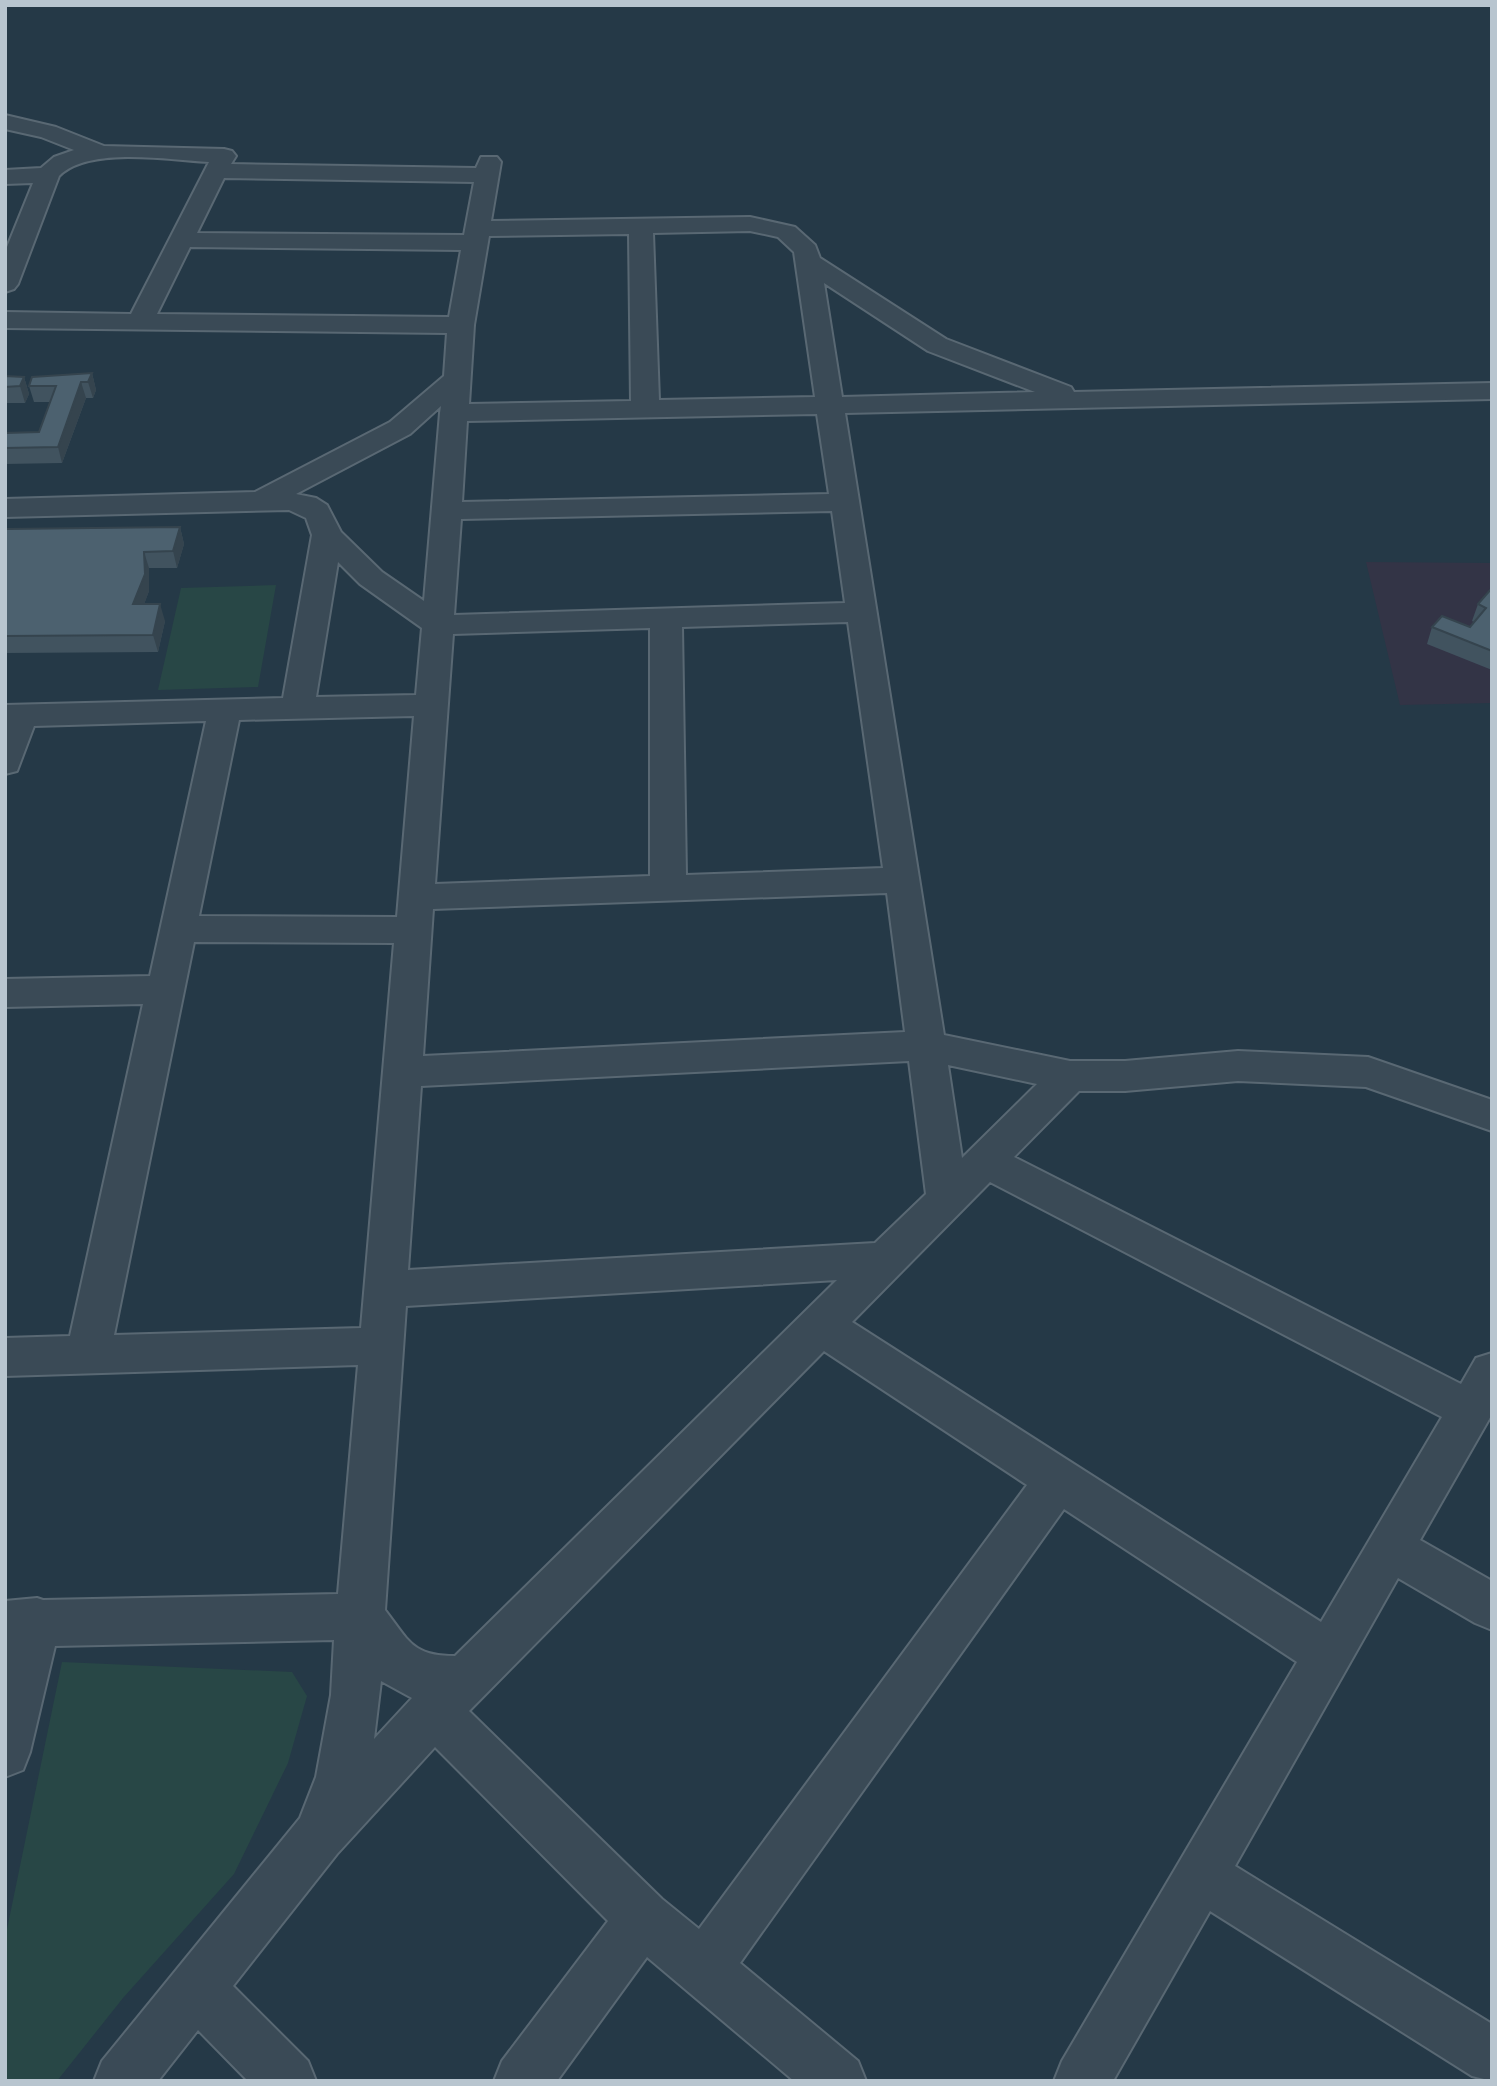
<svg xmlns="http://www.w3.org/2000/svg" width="1497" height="2086" font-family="'Exo 2',sans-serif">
<rect width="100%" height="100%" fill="#253947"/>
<path fill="#333446" d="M1366,562L1492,563V703L1400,705Z"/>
<path fill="#284746" d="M276,585L258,687L158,690L181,588Z
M62,1662L292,1672L307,1696L288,1763L234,1874L123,1998L57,2081H5V1939Z"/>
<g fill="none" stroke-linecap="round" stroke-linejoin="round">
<g stroke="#596873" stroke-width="4">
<path id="minor" d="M5,115L56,127L104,146L224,149L232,151L236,156L231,164L476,168L481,157H497L501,162L491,221L750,217L795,227L815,245L820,258L946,339L1071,387L1074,392L1492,383V399L845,413L944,1035L1070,1061H1125L1238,1051L1368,1057L1492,1100V1131L1366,1087L1238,1081L1125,1091H1079L1014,1157L1461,1384L1476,1358L1492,1353V1414L1420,1540L1492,1581V1630L1475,1623L1398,1578L1235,1866L1492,2024V2081L1472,2076L1210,1911L1113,2081H1054L1062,2061L1297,1662L1064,1509L740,1963L858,2061L866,2081H794L647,1957L557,2081H494L502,2061L608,1921L435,1747L337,1854L233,1986L308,2061L316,2081H248L198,2030L158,2081H94L102,2061L300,1818L316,1777L331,1695L334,1640L55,1646L30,1752L23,1770L5,1777V1601L37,1598L43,1600L338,1594L358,1365L5,1376V1338L70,1336L143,1004L5,1007V979L150,976L206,721L34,726L17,771L5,774V705L283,698L312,535L306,518L289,510L5,517V499L255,492L390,422L444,376L447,333L5,328V312L131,314L209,162C170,160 88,146 59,176L18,284L14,289L5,292V252L33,183L5,184V170L41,168L54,157L74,150L41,137L5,129ZM224,178L474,182L464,235L197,233ZM750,231L778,237L794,252L815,397L659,400L653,233ZM629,234L631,401L469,404L474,325L489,236ZM190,247L461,250L449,317L157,314ZM824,283L928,351L1035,392L842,397ZM441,406L440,413L424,601L382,572L341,532L327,505L316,498L296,494L410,434ZM817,414L829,494L462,502L467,421ZM832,511L845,603L454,615L461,519ZM338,562L360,584L422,628L416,695L316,697ZM848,622L883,868L686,875L682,627ZM650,628V876L435,884L453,634ZM414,716L397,917L199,916L239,720ZM887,893L905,1032L423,1056L433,909ZM194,942L394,943L361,1328L114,1335ZM909,1061L926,1194L875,1243L408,1270L421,1086ZM948,1065L1037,1084L962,1158ZM990,1182L1442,1417L1321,1622L852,1322ZM837,1280L455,1656C412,1656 409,1641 385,1610L406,1306ZM824,1351L1027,1485L699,1929L662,1899L469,1711ZM381,1681L412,1698L374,1739Z"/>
</g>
<use href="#minor" fill="#3a4a56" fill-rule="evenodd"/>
</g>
<path fill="#41535f" d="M92,373L96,390L93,398H86L62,463L5,464V433L39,432L50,402H34L29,386Z
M5,376L24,377L29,394L25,403H7L5,407Z
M180,527L184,544L177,568H149V591L144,604L165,621L158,652L5,653V529Z
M1492,588V670L1427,644L1432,627H1470L1474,622L1472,621L1478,604Z"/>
<path fill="#35444e" d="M92,373L96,390L93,398L88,382Z
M24,377L29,394L25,403L20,386Z
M81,382L86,398L62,463L58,447Z
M180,527L184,544L177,568L173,551Z
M144,552L149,568V591L138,621L133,604Z
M160,604L165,621L158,652L153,635Z"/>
<path fill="#4c616f" stroke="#35444e" stroke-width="2" d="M92,373L88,382H81L58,447L5,448V433L39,432L56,386H29L32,377Z
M5,376L24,377L20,386L5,387Z
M180,527L173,551L144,552L145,574L133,604H160L153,635L5,636V529Z
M1492,588V651L1432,627L1442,616L1470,627L1486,608L1478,604Z"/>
<rect width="1497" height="2086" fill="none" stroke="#b8c5cf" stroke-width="14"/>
</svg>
